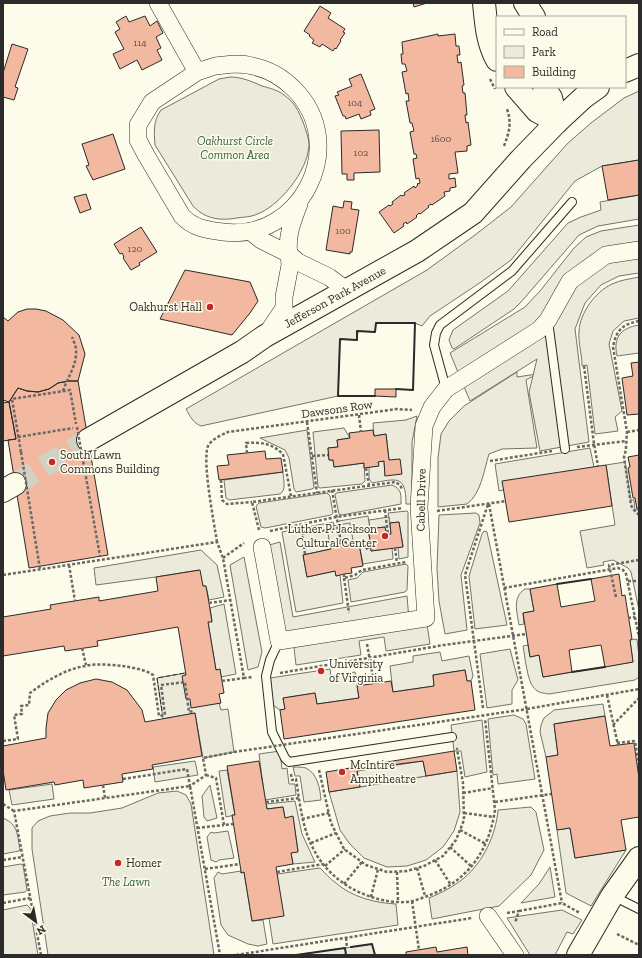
<svg xmlns="http://www.w3.org/2000/svg" width="642" height="958" font-family="'Zilla Slab',serif">
<rect width="100%" height="100%" fill="#fdfbea"/>
<path fill="#ecebdb" stroke="#74746e" d="M230,77C241,77 251,81 262,86C269,88 278,90 284,95C295,103 298,110 303,122C305,128 309,138 309,145C308,171 279,207 255,215C250,217 243,217 237,218C220,221 205,219 193,206L155,145C154,132 153,121 161,110L219,79Z
M639,91V160L602,166L575,181L511,260L481,282L430,316L422,326L415,323H376L375,332L358,331L357,340L340,339L338,396L201,426C193,423 190,416 186,409L427,270L475,235L511,207L567,144L591,123L624,98Z
M639,195V219L598,226L579,235L521,302L514,309L454,349L452,348L449,340L453,330L508,291L568,223L581,217L601,210L600,202Z
M639,277V318L624,321L613,331L609,344L622,411L615,417L618,431L595,434L587,365L582,366C582,354 578,343 579,331C580,313 595,292 612,284C620,280 630,279 639,277Z
M639,325V353L617,356C613,338 620,328 639,325Z
M517,372V377L537,374L526,380L537,448L502,449L489,454C484,470 481,494 467,504L438,507V458L441,434L449,421L464,406Z
M417,416L412,442V504H406C406,474 396,479 372,483L369,479V467L378,466V462L384,461L385,476L389,460L386,434L374,436L373,423L406,420Z
M344,428L350,438L337,440L338,447L328,448L329,460H333L334,467L364,463L365,481L362,484L320,488L318,487L313,432Z
M307,430L314,488L312,489L296,492L294,489L289,458L285,450L260,438Z
M590,448L594,467L499,491L495,464Z
M625,462L631,500H634L635,510H639V610L631,572L628,568L613,560L603,562L604,565L587,568L580,531L615,525L606,465Z
M283,472C283,479 287,490 280,494L229,500L226,498L224,480Z
M392,485C402,489 401,495 401,504L342,515L339,514L335,495L336,493Z
M327,493L330,496L333,513L331,515L265,528L261,527L256,506L259,503Z
M407,511L408,512V557L399,559L398,547L403,546L399,522L390,523L388,513Z
M476,513L479,515L480,523L461,575L467,630L445,634L439,601L437,569L439,515Z
M368,516L370,529L368,530L370,540L366,549L371,548V551L392,548L393,559L363,564L359,544L347,546L346,542L353,540L337,525L339,521Z
M333,522L334,525L327,528L331,549L303,555L307,577L335,571L336,576L340,575L343,603L296,612L282,532Z
M484,531L487,532L507,625L475,629L469,576L482,534Z
M201,550L217,565L224,597L209,600L206,586H203L199,570L156,577L96,585L94,568Z
M244,557L262,652L258,667L248,670L230,565Z
M406,564L408,566L407,590L405,592L351,602L348,580L357,578L363,572Z
M525,589H530L534,611L523,613L524,624L519,625C517,612 512,597 525,589Z
M224,604L236,674L221,677L220,670H216L208,622L212,621L210,608Z
M637,639L639,657V677L635,680L549,694C543,693 538,693 534,688C527,681 525,656 523,646L528,645L530,657L539,655L543,677L633,662L630,640Z
M510,649L518,680L512,690V704L487,708L480,654Z
M440,652L442,661L469,656L473,676L471,681H467L465,670L433,675L434,686L393,692L390,666L413,662V656Z
M330,669L331,676L355,672L359,698L317,704L315,693L283,698L285,709L280,710L273,705L270,678Z
M603,704L605,716L554,724L558,755L546,757L540,732L541,725L544,718L554,710Z
M514,715L523,719L526,724L535,779L498,784L497,774L493,775L488,719Z
M482,720L487,772L465,777L461,751H454L451,725Z
M280,751L282,769L287,768L289,784H295L296,795L265,800L259,754Z
M195,761L198,775L155,782L153,767Z
M293,767C297,767 303,767 306,768C318,774 320,789 321,800L304,802L300,776H295Z
M227,770L235,815L226,817L219,771Z
M457,771L460,812L454,831L443,847L426,860L407,866L387,867L364,858L349,843L340,830L329,792Z
M52,784L54,799L12,805L9,790Z
M210,785L217,818L207,821L204,817L202,796Z
M177,791L186,795L191,804L214,955H48L32,849V828L38,821L50,816L70,813H90L122,808L158,793Z
M295,801L302,834L315,862L293,864L291,853L298,851L293,817L285,818L283,807L267,809L266,804Z
M531,807L536,812L544,850L531,875L499,906L432,919L429,898C441,893 453,887 464,878C483,862 496,835 498,810Z
M3,818C19,825 17,835 20,850L19,851L3,854Z
M570,828L575,858L626,850L591,906L566,893L557,830Z
M228,831L234,858L219,860L216,862L211,860L207,837L211,832L214,833Z
M21,864L23,865L27,890L25,892L3,895V867Z
M550,867L555,897L521,903L539,884Z
M320,868C325,873 330,879 336,883C352,897 375,903 396,904L398,925L273,944L269,918L277,874Z
M241,871V873L244,872L252,921L263,920L267,944L258,946L248,944L228,935L221,925L214,878L218,872L222,874Z
M27,905L30,908L38,955H3V910Z
M562,910L582,920L573,934L567,932L555,955H530L507,918Z
M345,948L346,955H296Z"/>
<path fill="#eceadb" stroke="#74746e" d="M639,225V273L619,276L601,285L585,303L575,329L589,442L540,451L529,392L537,359L470,401L450,353L525,307L540,291L574,248L586,237L601,231Z
M389,517L391,534L387,535L385,527L370,529L369,520Z
M350,523L353,540L330,545L327,527Z
M280,542L293,617L407,596L409,620L426,618L430,644L386,651L384,637L359,641L361,655L296,665L293,639L279,641L262,547Z
M185,673L193,707L219,703L221,710L228,709L234,752L203,758L195,713L163,719L157,678Z
M423,761L426,776L360,787L357,771Z
M372,944L375,955H346L345,948Z"/>
<path fill="#f2b8a0" stroke="#2b2b2b" d="M413,3H427L414,7Z
M320,6L331,13L328,18L345,29L343,32L345,33L340,40L341,41L336,49L335,48L333,51L322,44L320,47L312,43L314,40L309,36L310,35L304,31Z
M126,16L129,22L145,16L150,26L157,21L163,33L156,37L161,48L157,50L162,60L142,70L137,60L120,69L113,54L124,49L115,32L120,29L116,22Z
M438,34V36L455,34L456,46H459L460,55H457L458,63L461,62L464,85L462,86L463,93H465L467,115H465L466,123L468,122L471,145L467,146V151L455,152L458,173L449,174V179L455,178L456,187L450,188V191L444,192L445,196L432,205L431,204L428,206L429,207L420,214L419,213L416,216L417,217L407,224L406,222L403,224L404,226L394,233L379,212L389,205L390,206L393,204L392,202L401,195L402,196L405,195L404,193L414,186L415,188L418,185L417,184L420,183L419,178L416,179L413,159L417,158L416,154H414L410,132L414,131L412,123H410L406,101H409L408,93L406,94L402,72L407,71L405,64H402L401,54H403L402,42Z
M12,44L28,49L15,87L18,88L14,100L3,97V73Z
M361,74L375,109L370,111L371,115L361,119L359,114L346,119L345,116H343L335,96L339,95L337,92L352,86L349,79Z
M379,130L380,172L354,173V180H347V174H342L341,131Z
M113,134L125,169L93,180L86,166L89,165L82,144Z
M639,160V195L608,200L602,166Z
M86,194L91,209L80,213L74,197Z
M344,201L352,202L351,209L359,210L352,252H350V254L326,250L333,206L343,208Z
M141,227L157,252L139,263L140,265L131,270L123,258L124,257L122,253L120,254L114,244Z
M185,270L250,282L258,301L250,313L232,335L160,319Z
M27,309H36L46,311L63,320L79,335L85,354L78,381H69L58,383L49,389L38,392L27,391L18,388L9,402L3,400V317L8,321L18,312Z
M639,362V414L627,415L622,378L633,376L631,363Z
M69,381H78L108,555L29,568L8,440L16,439L9,402L18,388L27,391L38,392L49,389L58,383Z
M375,389H396V397L375,396Z
M9,402L16,439L3,441V403Z
M373,430L374,436L386,434L389,460L400,459L402,474L385,476L384,461L378,462L379,466L364,468V463L334,467L333,460H329L328,448L338,447L337,440L350,438L349,433Z
M265,451L266,459L281,458L283,472L219,480L217,466L229,465L227,455Z
M639,455V508L637,509L635,498H633L628,468L630,467L628,457Z
M606,465L612,506L509,522L502,481Z
M399,522L403,547L371,551V548L366,549L365,541L370,540L368,529L385,527L387,535L391,534L390,523Z
M346,542L347,546L359,544L363,566L351,568L352,573L344,574L336,576L335,571L307,577L303,555L331,549L330,545Z
M200,570L203,586H206L209,603L212,622H208L216,670L220,669L224,693L219,694L221,703L191,708L190,699H186L182,676L186,675L178,627L97,641L98,646L65,651L64,646L3,656V617L51,609L50,605L62,603L99,597V601L158,591L156,577Z
M619,574L622,596L625,595L632,639L630,640L633,662L605,667L601,645L569,650L572,672L543,677L539,655L530,657L523,613L534,611L530,589L557,584L561,607L595,601L591,579Z
M465,670L467,681H471L475,710L284,739L280,710L285,709L283,698L315,693L317,704L359,698L357,686L391,681L393,692L434,686L433,675Z
M96,679L112,682L127,690L142,710L145,722L195,713L202,756L152,765L153,769L122,774L123,782L84,788L83,780L55,785L54,782L6,790L3,770V746L46,738V728L48,713L56,700L66,690L80,683Z
M605,716L610,746L634,743L639,778V817L621,820L626,850L575,858L570,828L557,830L546,757L558,755L554,724Z
M454,751L457,771L426,776L423,761L399,764L357,771L360,787L329,792L326,772Z
M259,761L267,809L283,807L285,818L293,816L298,852L291,853L293,864L276,867L284,916L252,921L244,872L241,873V871L232,815H235L227,766Z
M436,947L437,952L467,947L468,955H406V952Z"/>
<g fill="none" stroke-linecap="round" stroke-linejoin="round">
<path stroke="#d3d1c4" stroke-width="22" stroke-dasharray="22 11" stroke-linecap="butt" d="M15,484L88,440"/>
<g stroke="#2b2b2b" stroke-width="10">
<path id="lane" d="M548,321L565,449
M446,389L434,345L436,333L440,325L512,271L572,202
M279,641L270,660L266,676L272,732L285,758L289,762L452,737
M613,896L639,909"/>
</g>
<g stroke="#2b2b2b" stroke-width="18">
<path id="street" d="M158,3L197,72
M234,64C240,64 246,64 252,66C268,69 283,78 294,89C350,145 301,242 223,232C207,230 193,228 182,216L146,155L138,140V125L152,102L197,72L215,66Z
M299,204C293,220 286,236 289,254L298,262L329,277L348,291
M250,231L261,240L289,254L290,265L284,297V308L266,335
M262,547L279,641L426,618L419,507L424,426L429,414L432,407L446,389L539,330L548,320L570,281L606,255L639,250
M488,916L515,955"/>
</g>
<g stroke="#2b2b2b" stroke-width="24">
<path id="secondary" d="M88,440L242,352L265,336L417,251L473,213L521,159L557,122
M3,491L15,484
M578,955L612,896L639,858"/>
</g>
<g stroke="#2b2b2b" stroke-width="24">
<path id="primary" d="M484,3C486,23 487,42 497,60
M525,3L534,17
M625,71L639,65
M516,87L537,111L557,122
M544,87L551,98L557,122
M557,122L584,97L598,87"/>
</g>
<path stroke="#6a6964" stroke-width="2.5" stroke-dasharray="3 2" stroke-linecap="butt" d="M490,79L495,89
M504,146C509,133 512,123 507,109
M639,321C623,324 616,330 613,347L627,432C626,440 627,449 624,457L631,505L633,509L639,515
M584,366L594,444L598,466
M63,391C67,378 76,367 76,353C77,348 74,342 72,337
M359,415L361,432
M307,422L317,493
M627,432L639,430
M18,437L73,428
M577,447L626,441
M21,452L12,399L70,390L76,424
M247,453L246,443C261,442 271,443 283,454L291,496
M312,456L328,455
M490,461L552,451
M366,468L369,485
M221,480L222,500L227,504L252,502
M332,490L341,543
M489,504L562,903
M385,510L388,535
M437,511L506,501
M259,530L252,502L395,482L400,485L402,489
M270,531L336,517L403,508
M217,542C214,522 202,462 208,446C212,439 221,435 228,432L397,409L412,410
M395,548L397,563
M305,554L302,534L338,528
M223,558L244,543
M69,565L75,601
M344,574V578L355,575L362,570L406,562
M3,575L217,542L223,558L244,678L253,677
M344,578L349,613
M628,581H639
M504,588L618,568L623,570L626,574L639,637
M209,603L231,600
M628,618L635,617
M367,644L374,683
M82,648L86,665
M280,673L444,645L526,634
M222,681L244,678
M607,695L618,745
M483,708L465,575L488,504
M527,709L639,689
M613,725L639,698
M3,741L18,739L14,715L22,714L21,706L29,705L30,693C46,681 66,669 85,666C97,663 111,665 123,666C133,668 144,669 153,675L159,716L165,715L161,685L185,682L189,712L194,711
M617,743L635,741L639,766
M319,770L331,823L344,849L366,865L387,872L407,871L424,866L443,856L456,840L464,820L463,783L457,749H456
M291,774L292,780L296,779C300,804 302,829 315,852C323,867 337,880 351,888C369,898 393,905 413,901C419,899 425,897 430,895C469,880 489,850 495,810L485,719
M206,775L216,778L224,825L233,824
M123,779L187,769L190,786L206,775L203,758L234,752
M103,785L105,798
M463,793L493,788
M266,802L299,798
M495,802L551,794
M3,804L14,811
M464,813L494,817
M302,819L329,813
M197,828L224,825
M460,830L486,844
M311,843L336,833
M450,847L472,867
M3,860L23,857
M435,860L451,885
M325,866L345,849
M417,868L425,896
M205,869L240,864
M277,872L323,864
M397,872L398,901
M344,884L362,862
M371,897L378,869
M412,901L419,950
M3,903L30,898
M519,911L562,903L580,913
M507,913L519,911L515,923
M617,934L639,945
M346,938L347,948
M41,955L14,811L190,786L220,955
M236,955L472,918"/>
<use href="#lane" stroke="#fdfbea" stroke-width="8"/>
<use href="#street" stroke="#fdfbea" stroke-width="17"/>
<use href="#secondary" stroke="#fdfbea" stroke-width="22"/>
<use href="#primary" stroke="#fdfbea" stroke-width="22"/>
<path stroke="#6a6964" stroke-width="2.5" stroke-dasharray="3 2" stroke-linecap="butt" d="M77,427L100,556
M21,452L40,569
M616,597L609,565L639,560
M234,752L527,709"/>
<path stroke="#2b2b2b" stroke-width="1" stroke-dasharray="5 2" stroke-linecap="butt" d="M162,711L157,678L185,673"/>
<path stroke="#2b2b2b" stroke-width="2" d="M375,396H338L340,339L357,340V331L375,332L376,323H415L413,390L396,389
M557,584L591,579
M572,672L605,667
M351,947L372,944L375,955
M296,955L345,948L346,955"/>
</g>
<g fill="#c62828" stroke="#fdfbea" stroke-width="1.5">
<circle cx="210" cy="307" r="4"/>
<circle cx="52" cy="462" r="4"/>
<circle cx="385" cy="536" r="4"/>
<circle cx="321" cy="671" r="4"/>
<circle cx="342" cy="772" r="4"/>
<circle cx="118" cy="863" r="4"/>
</g>
<g text-anchor="middle" stroke-width="3" stroke-linejoin="round" paint-order="stroke">
<g font-size="10" fill="#5d4e48">
<text x="140" y="46">114</text>
<text x="355" y="106">104</text>
<text x="441" y="142">1600</text>
<text x="361" y="156">102</text>
<text x="343" y="234">100</text>
<text x="135" y="252">120</text>
</g>
<g font-size="12" font-style="italic" fill="#34623c" stroke="#fdfbea">
<text x="235" y="145">Oakhurst Circle<tspan x="235" dy="14">Common Area</tspan></text>
<text x="126" y="886">The Lawn</text>
</g>
<g font-size="12" fill="#2b2b2b" stroke="#fdfbea">
<text transform="translate(335 297) rotate(-29)" y="4">Jefferson Park Avenue</text>
<text transform="translate(337 409) rotate(-8)" y="4">Dawsons Row</text>
<text transform="translate(421 500) rotate(-89)" y="4">Cabell Drive</text>
</g>
<g font-size="12" fill="#2b2b2b" stroke="#fdfbea" text-anchor="start">
<text x="202" y="311" text-anchor="end">Oakhurst Hall</text>
<text x="60" y="459">South Lawn<tspan x="60" dy="14">Commons Building</tspan></text>
<text x="377" y="533" text-anchor="end">Luther P. Jackson<tspan x="377" dy="14">Cultural Center</tspan></text>
<text x="329" y="668">University<tspan x="329" dy="14">of Virginia</tspan></text>
<text x="350" y="769">McIntire<tspan x="350" dy="14">Ampitheatre</tspan></text>
<text x="126" y="867">Homer</text>
</g>
</g>
<rect width="642" height="958" fill="none" stroke="#2b2b2b" stroke-width="8"/>
<rect x="496" y="16" width="130" height="72" fill="#fdfbea" stroke="#a9a89e"/>
<rect x="504" y="29" width="20" height="6" fill="#fdfbea" stroke="#a9a89e"/>
<text x="532" y="36" font-size="12" fill="#2b2b2b">Road</text>
<rect x="504" y="46" width="20" height="12" fill="#ecebdb" stroke="#a9a89e"/>
<text x="532" y="56" font-size="12" fill="#2b2b2b">Park</text>
<rect x="504" y="66" width="20" height="12" fill="#f2b8a0" stroke="#a9a89e"/>
<text x="532" y="76" font-size="12" fill="#2b2b2b">Building</text>
<g transform="translate(36 922) rotate(148)" stroke="#fdfbea" stroke-width="3" paint-order="stroke">
<path d="M0-3L7 15L0 10L-7 15Z" fill="#2b2b2b"/>
<text y="-6" font-size="11" font-weight="bold" text-anchor="middle" fill="#2b2b2b">N</text>
</g>
</svg>
